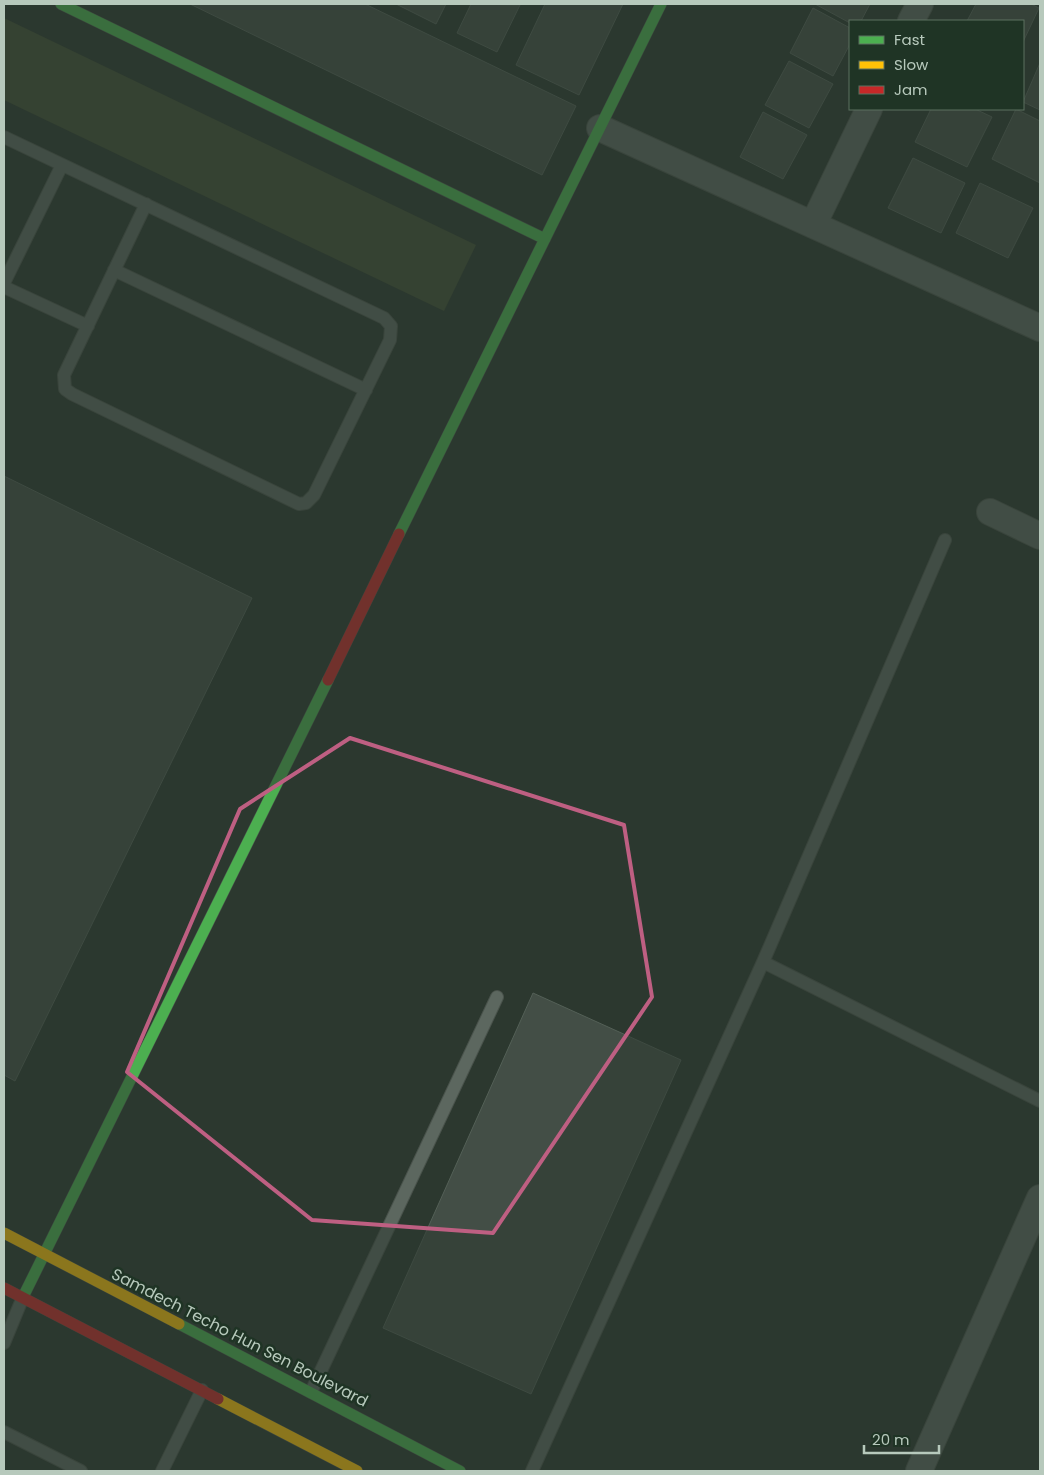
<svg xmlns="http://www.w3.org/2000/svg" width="1044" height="1475" font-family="Poppins,sans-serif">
<rect width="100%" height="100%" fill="#2c382f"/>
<path fill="#404e35" d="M4,18L476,245L444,311L4,100Z"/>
<path fill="#434e46" stroke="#546057" d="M190,4H365L576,106L542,175Z
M396,4H446L436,24Z
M471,4L520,5L497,52L457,33Z
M545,4H623L579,95L516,65Z
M815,4H870L861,21H850V23Z
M976,4H1031L1039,8L1023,42V21H967Z
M813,8L850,28V44L833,76L790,53Z
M789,61L833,84L809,128L765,105Z
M1040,63V110L1023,102Z
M931,109H975L992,117L967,167L915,142Z
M1016,109L1040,121V183L992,159Z
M763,112L807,135L783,179L740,157Z
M913,158L965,183L941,233L888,208Z
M980,183L1033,208L1008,258L956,233Z
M4,476L252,598L15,1081L4,1075Z
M533,993L681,1060L531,1394L383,1328Z"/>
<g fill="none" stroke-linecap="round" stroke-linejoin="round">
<g stroke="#4a534c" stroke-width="14">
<path id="lane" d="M4,137L384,318L391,326L390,340L314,495L306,503L299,504L72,394L65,389L64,375L146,204
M114,270L366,390
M4,283L62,165
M4,287L88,326
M763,962L1040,1101
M4,1343L23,1297
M311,1392L497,997
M4,1432L81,1471
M162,1471L202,1390
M532,1471L763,962L945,540"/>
</g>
<g stroke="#4a534c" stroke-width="28">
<path id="street" d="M911,21L920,4
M600,128L1040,328
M813,225L869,109
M990,512L1040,536
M919,1471L1040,1198"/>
</g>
<g stroke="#4a534c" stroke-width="12">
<path id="fast" d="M61,4L545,239
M399,534L661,4
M23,1297L328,680
M179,1324L460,1471"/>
</g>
<g stroke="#4a534c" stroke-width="12">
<path id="slow" d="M4,1233L179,1324
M218,1399L357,1471"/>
</g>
<g stroke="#4a534c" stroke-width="12">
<path id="jam" d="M328,680L399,534
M4,1288L218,1399"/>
</g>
<use href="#lane" stroke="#5c675f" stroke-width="12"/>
<use href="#street" stroke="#5c675f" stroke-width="26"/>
<use href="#fast" stroke="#4caf50" stroke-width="11"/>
<use href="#slow" stroke="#ffc107" stroke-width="11"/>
<use href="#jam" stroke="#c62828" stroke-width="11"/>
</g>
<path d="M0 0H1044V1475H0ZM350,738L624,825L652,997L493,1233L312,1220L127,1072L240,809Z" fill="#2c382f" fill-opacity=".55" fill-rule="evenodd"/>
<path fill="none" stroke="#be5f82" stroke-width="4" stroke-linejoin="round" d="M350,738L624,825L652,997L493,1233L312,1220L127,1072L240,809Z"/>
<g text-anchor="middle" stroke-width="5" stroke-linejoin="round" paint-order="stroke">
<g font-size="16" fill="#b7c9bc" stroke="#1f3425">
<text transform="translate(240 1337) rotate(27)" y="6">Samdech Techo Hun Sen Boulevard</text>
</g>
</g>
<rect width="1044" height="1475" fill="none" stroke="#b7c9bc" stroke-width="10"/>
<rect x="849" y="20" width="175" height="90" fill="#1f3425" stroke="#5c7061"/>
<rect x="859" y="36" width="25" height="8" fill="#4caf50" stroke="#5c7061"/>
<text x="894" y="45" font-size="15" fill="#b7c9bc">Fast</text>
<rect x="859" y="61" width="25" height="8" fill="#ffc107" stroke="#5c7061"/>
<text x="894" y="70" font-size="15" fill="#b7c9bc">Slow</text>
<rect x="859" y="86" width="25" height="8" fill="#c62828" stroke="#5c7061"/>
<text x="894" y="95" font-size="15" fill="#b7c9bc">Jam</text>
<path d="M864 1445v8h75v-8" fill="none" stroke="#b7c9bc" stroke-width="2.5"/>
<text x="872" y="1445" font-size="15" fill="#b7c9bc" stroke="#1f3425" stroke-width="4" paint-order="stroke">20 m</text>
</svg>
